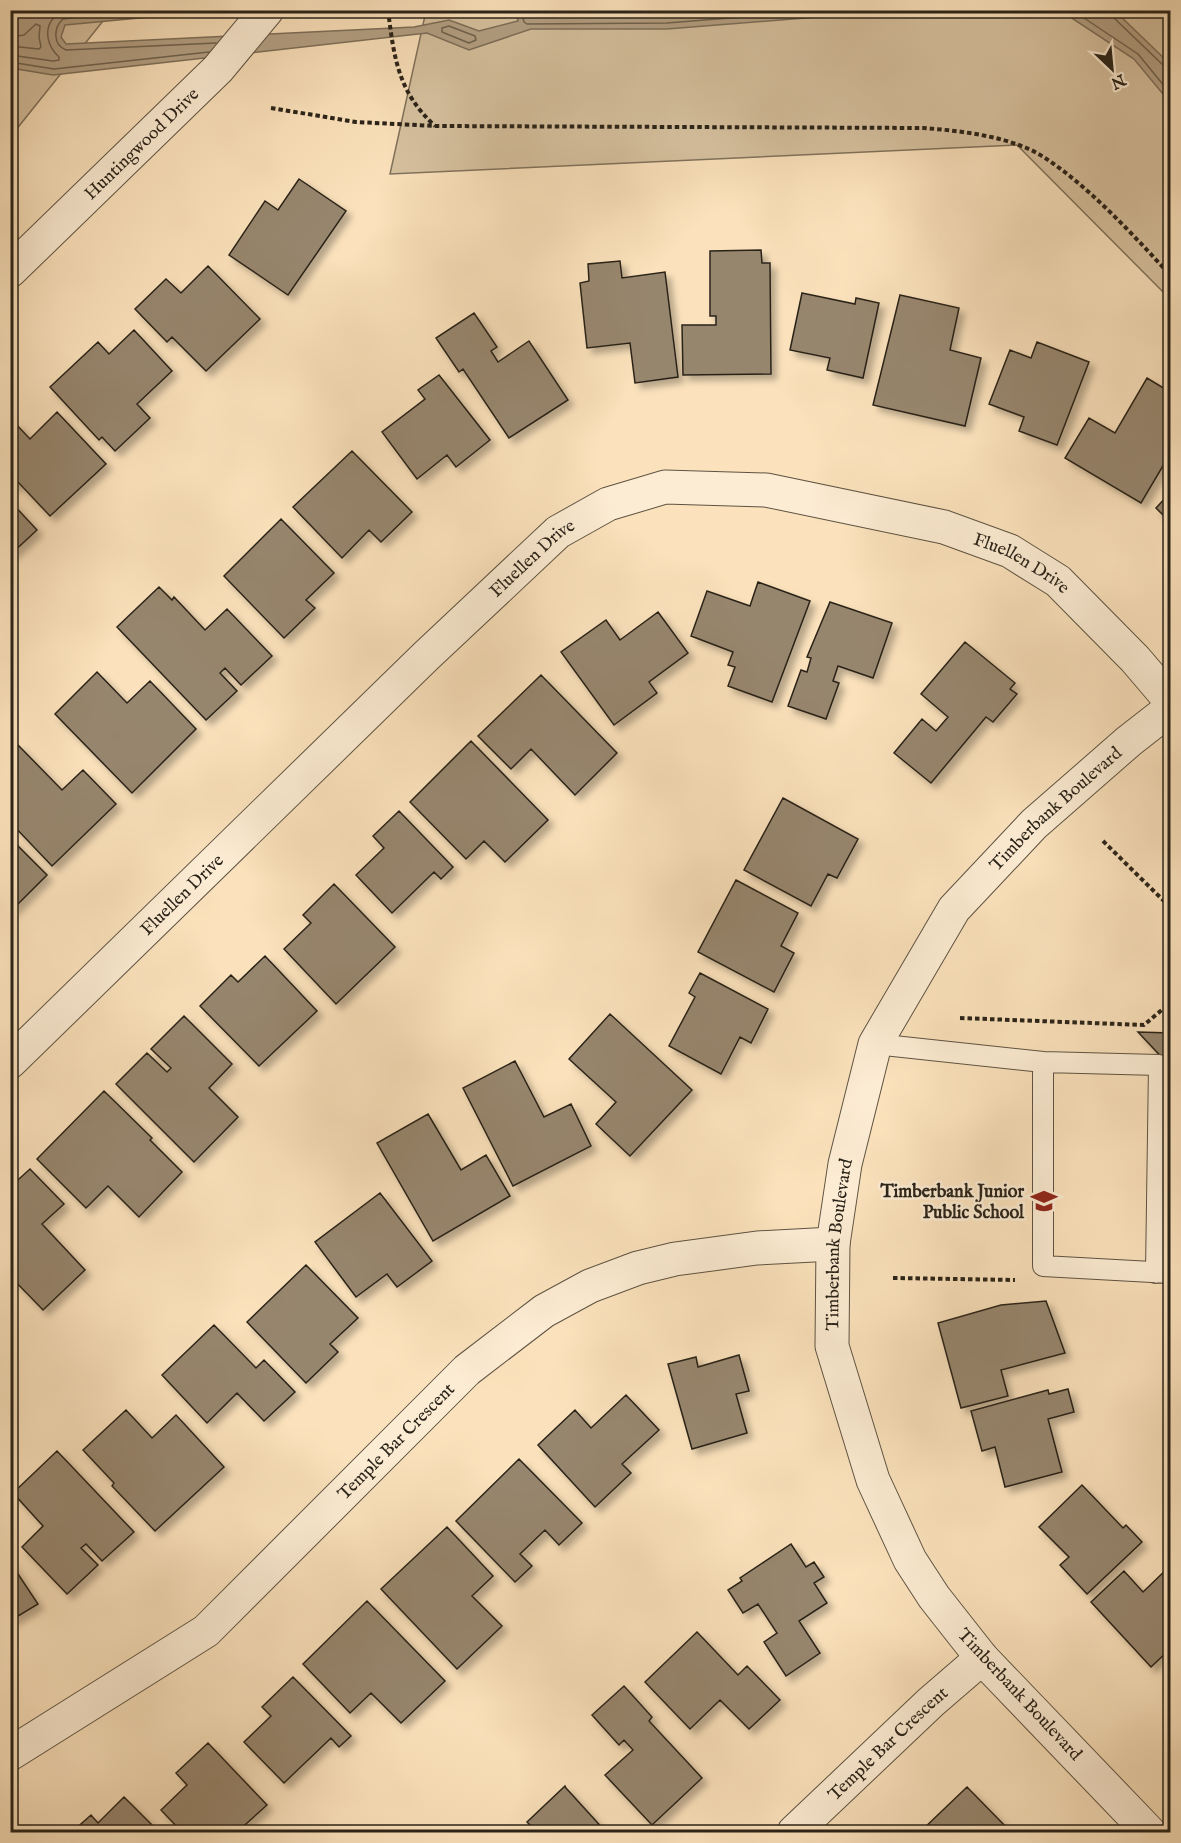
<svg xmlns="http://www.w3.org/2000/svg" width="1181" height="1843" font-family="'IM FELL English',serif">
<defs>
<filter id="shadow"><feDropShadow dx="5.5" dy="5.5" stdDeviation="3" flood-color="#0004"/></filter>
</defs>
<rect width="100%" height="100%" fill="#fbe2bc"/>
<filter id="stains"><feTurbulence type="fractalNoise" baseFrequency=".00333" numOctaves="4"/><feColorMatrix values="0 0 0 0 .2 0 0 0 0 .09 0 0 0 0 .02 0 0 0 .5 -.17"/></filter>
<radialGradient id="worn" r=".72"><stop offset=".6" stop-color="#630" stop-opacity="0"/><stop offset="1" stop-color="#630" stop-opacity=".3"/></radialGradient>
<path fill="#d7c2a0" stroke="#80725c" stroke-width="1.5" d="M11,11H111L11,136Z
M426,11H1170V299L1017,145L390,174Z"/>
<path fill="#b4a185" stroke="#7d6f5a" stroke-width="1.5" d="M21,10L214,11L65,25L61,37L66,44L414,27L449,20L479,31L518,21L517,14L509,10L893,11L667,29H531L469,50L427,33L53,75L11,68L10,15Z
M1061,11H1115L1170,64V111L1168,100L1134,59Z"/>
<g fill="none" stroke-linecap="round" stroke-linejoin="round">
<path stroke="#6f624f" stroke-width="1.5" d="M150,10L63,19C53,28 53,45 66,50L216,43
M521,10L524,22L527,24L667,23L831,10
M530,10L533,16H666L732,10
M1072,10L1138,54L1170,93
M1110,10L1113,17L1164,66L1170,68
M449,26L475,36L476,40L469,43L442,32V28Z
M10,37L24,35L36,24L40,26L39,37L41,47L39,49L10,46
M10,55L53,61L59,60V57C41,41 44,13 71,10
M10,62L54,69L209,52"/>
</g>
<path fill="#97866e" stroke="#2a2319" stroke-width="1.5" filter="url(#shadow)" d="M299,179L346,211L288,295L229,255L265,201L278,210Z
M761,250L762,263H770L771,374L683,375L682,325H716V316H710V251Z
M620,261L622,278L665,272L678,377L635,383L630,343L587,348L580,283L589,281L588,264Z
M208,266L260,319L206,371L172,337L167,342L135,309L166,279L181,293Z
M802,293L855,304L856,298L879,303L863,378L827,370L830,358L790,350Z
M900,295L959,308L950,350L981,358L965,426L873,405Z
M474,313L497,347L491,351L498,362L529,341L568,400L509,438L463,369L459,372L436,338Z
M134,330L172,371L137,404L150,418L115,451L102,437L99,440L50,387L98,342L109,354Z
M1037,342L1089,362L1057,445L1019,431L1024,417L989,404L1010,350L1031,358Z
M439,375L490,440L456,467L447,455L417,479L382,432L425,399L418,390Z
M1147,378L1170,392V454L1141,503L1065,458L1089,418L1115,433Z
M57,412L106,464L50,516L18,482L13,487L10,484V425L14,422L30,439Z
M352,451L412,512L381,542L369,530L342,558L293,507Z
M1170,493V522L1156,508Z
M10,501L37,530L10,555Z
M281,519L334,573L306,600L315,608L284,638L224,576Z
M758,582L810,601L772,702L728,686L735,667L728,665L733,652L691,636L707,591L750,606Z
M159,587L172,600L174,597L205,630L227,609L272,656L241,685L225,668L220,673L237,691L206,720L117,627Z
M830,602L892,623L873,678L838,666L833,681L839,683L826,719L788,706L801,670L807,672L811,658L807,657Z
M658,612L688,653L649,682L657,693L614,725L561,652L606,620L620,640Z
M965,642L1015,683L1010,689L1017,694L993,722L986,717L931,783L894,753L922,719L936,731L948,717L921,694Z
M97,672L127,703L150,681L196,729L132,793L55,714Z
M541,675L617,753L575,795L531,749L511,769L478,736Z
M471,741L548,820L505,862L484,841L466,859L410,802Z
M18,745L62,790L83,770L116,804L52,866L10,822V752Z
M783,798L858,839L837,878L828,874L811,906L744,870Z
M399,811L453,867L441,879L434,872L392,913L356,875L384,848L373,836Z
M10,838L47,875L10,912Z
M736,880L798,913L781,946L794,953L774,992L698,952Z
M334,884L395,947L336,1004L284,949L311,923L303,915Z
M265,956L317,1011L259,1066L200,1006L231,975L238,982Z
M700,973L768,1009L751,1043L740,1037L721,1074L669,1046L695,997L689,993Z
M610,1014L692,1090L630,1156L596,1124L616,1102L569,1059Z
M184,1016L232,1064L209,1088L238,1117L194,1162L116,1084L147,1053L167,1072L171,1068L151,1049Z
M1138,1032L1170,1033V1066Z
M515,1061L544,1117L571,1104L591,1146L513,1186L463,1088Z
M104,1091L152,1138L150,1140L182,1172L139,1217L108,1186L86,1208L37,1159Z
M428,1114L461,1170L486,1155L510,1196L433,1241L377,1143Z
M30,1169L64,1204L42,1224L85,1270L43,1310L10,1276V1187Z
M380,1193L432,1261L397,1287L387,1274L356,1297L315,1242Z
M306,1265L358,1318L330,1344L338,1352L306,1383L247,1322Z
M1046,1301L1065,1353L1001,1370L1008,1396L961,1408L938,1323L1001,1305Z
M214,1325L256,1368L264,1360L295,1392L264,1421L237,1393L207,1423L162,1375Z
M739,1355L749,1391L736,1394L747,1433L692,1449L668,1364L696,1357L698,1367Z
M1068,1389L1074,1412L1048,1419L1062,1472L1005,1487L995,1447L982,1451L971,1411L1048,1390L1049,1394Z
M626,1395L659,1430L622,1464L631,1473L595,1507L538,1445L575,1410L591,1428Z
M126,1410L152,1438L176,1415L224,1467L155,1531L112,1486L114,1483L83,1450Z
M57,1451L134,1532L102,1561L86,1544L81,1548L98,1565L67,1594L22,1547L43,1526L13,1493Z
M519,1459L582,1523L559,1545L545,1530L520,1554L532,1566L515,1582L456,1521Z
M1082,1485L1123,1528L1126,1525L1142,1542L1087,1594L1060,1565L1069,1557L1039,1527Z
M447,1527L493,1576L472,1596L502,1626L457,1669L381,1589Z
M791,1544L806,1567L814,1562L824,1577L814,1583L827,1603L799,1621L820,1653L786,1676L764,1642L777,1633L758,1604L743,1613L728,1590L742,1581L740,1578Z
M10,1562L38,1604L10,1621Z
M1170,1566V1649L1151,1667L1091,1602L1124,1571L1143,1592Z
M367,1601L445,1681L401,1723L371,1693L350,1713L303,1664Z
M697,1632L738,1675L747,1666L780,1700L749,1729L720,1700L690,1729L645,1682Z
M293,1677L351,1736L339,1747L331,1738L284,1783L244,1742L271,1716L262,1707Z
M624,1686L652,1717L649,1721L702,1778L652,1825L605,1775L633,1750L624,1740L619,1745L592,1715Z
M208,1743L267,1805L237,1832H182L161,1810L187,1785L176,1773Z
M565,1786L566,1788L606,1832H537L527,1822Z
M967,1787L1011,1832H920Z
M124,1797L159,1832H72L91,1815L98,1823Z"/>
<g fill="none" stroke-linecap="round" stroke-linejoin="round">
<g stroke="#5e5342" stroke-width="22">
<path id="service" d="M875,1044L1043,1062V1266L1170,1273
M1043,1062L1159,1065L1156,1273"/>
</g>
<g stroke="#5e5342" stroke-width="35">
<g id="minor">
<path id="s1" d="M10,1062L425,657L558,532L608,504L665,487L766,490L944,527L1010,551L1058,581L1135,659L1170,700"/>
<path id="s2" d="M10,1754L206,1631L467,1370L544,1311L590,1286L638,1268L675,1259L757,1248L833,1244"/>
<path id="s3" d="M794,1832L931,1702L982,1658"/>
<path id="s4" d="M1149,1832L982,1658L934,1597L910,1560L873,1480L832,1346L833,1244L845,1164L875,1044L954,909L1034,824L1129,741L1170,709"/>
</g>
</g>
<g stroke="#5e5342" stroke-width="35">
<g id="tertiary">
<path id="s5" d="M10,271L218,69L267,10"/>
</g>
</g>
<path stroke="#2a2319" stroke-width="4" stroke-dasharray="4.5 3" stroke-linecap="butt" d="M388,10C394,58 398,92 435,126
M271,108L356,122L436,126L924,128C960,131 998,135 1031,150C1044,156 1055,165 1066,173C1104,203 1137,239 1170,275
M1103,841L1170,907
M960,1018L1144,1025L1170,1003
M893,1278L1015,1280"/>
<use href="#service" stroke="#fcecd3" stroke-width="20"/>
<use href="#minor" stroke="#fcecd3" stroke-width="33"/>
<use href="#tertiary" stroke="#fcecd3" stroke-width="33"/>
</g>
<defs>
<g id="school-bare" transform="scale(2.07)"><path d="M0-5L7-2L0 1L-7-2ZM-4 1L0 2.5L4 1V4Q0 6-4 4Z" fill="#8f2418" stroke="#fcecd3" stroke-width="2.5" paint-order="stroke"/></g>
</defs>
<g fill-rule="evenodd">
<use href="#school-bare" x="1044" y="1201"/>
</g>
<g text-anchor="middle" stroke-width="5" stroke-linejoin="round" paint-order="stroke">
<g font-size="18" fill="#2a2319" stroke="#fcecd3">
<text dy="6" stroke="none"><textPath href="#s5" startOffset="183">Huntingwood Drive</textPath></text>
<text dy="6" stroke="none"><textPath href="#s1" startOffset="726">Fluellen Drive</textPath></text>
<text dy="6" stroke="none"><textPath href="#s1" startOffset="1248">Fluellen Drive</textPath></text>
<text dy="6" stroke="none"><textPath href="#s4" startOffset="1197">Timberbank Boulevard</textPath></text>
<text dy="6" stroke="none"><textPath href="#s1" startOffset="240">Fluellen Drive</textPath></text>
<text dy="6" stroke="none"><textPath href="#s4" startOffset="693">Timberbank Boulevard</textPath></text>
<text dy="6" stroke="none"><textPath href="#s2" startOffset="500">Temple Bar Crescent</textPath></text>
<text transform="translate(1020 1694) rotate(47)" y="6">Timberbank Boulevard</text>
<text dy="6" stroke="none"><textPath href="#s3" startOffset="129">Temple Bar Crescent</textPath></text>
</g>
<g font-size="18" font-weight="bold" fill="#2a2319" stroke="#fcecd3" text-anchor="end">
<text x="1024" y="1197">Timberbank Junior<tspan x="1024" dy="21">Public School</tspan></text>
</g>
</g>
<rect width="1181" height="1843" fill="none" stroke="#fbe2bc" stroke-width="36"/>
<rect x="12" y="12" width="1157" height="1819" fill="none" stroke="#2a2319" stroke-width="3"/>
<rect x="18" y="18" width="1145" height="1807" fill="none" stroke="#2a2319" stroke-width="1.5"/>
<g transform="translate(1112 69) rotate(154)" stroke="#fcecd3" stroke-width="4.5" paint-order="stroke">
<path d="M0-4.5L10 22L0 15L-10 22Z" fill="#2a2319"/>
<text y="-9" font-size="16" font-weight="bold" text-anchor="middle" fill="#2a2319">N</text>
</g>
<rect width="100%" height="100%" filter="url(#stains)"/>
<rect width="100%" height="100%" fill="url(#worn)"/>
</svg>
